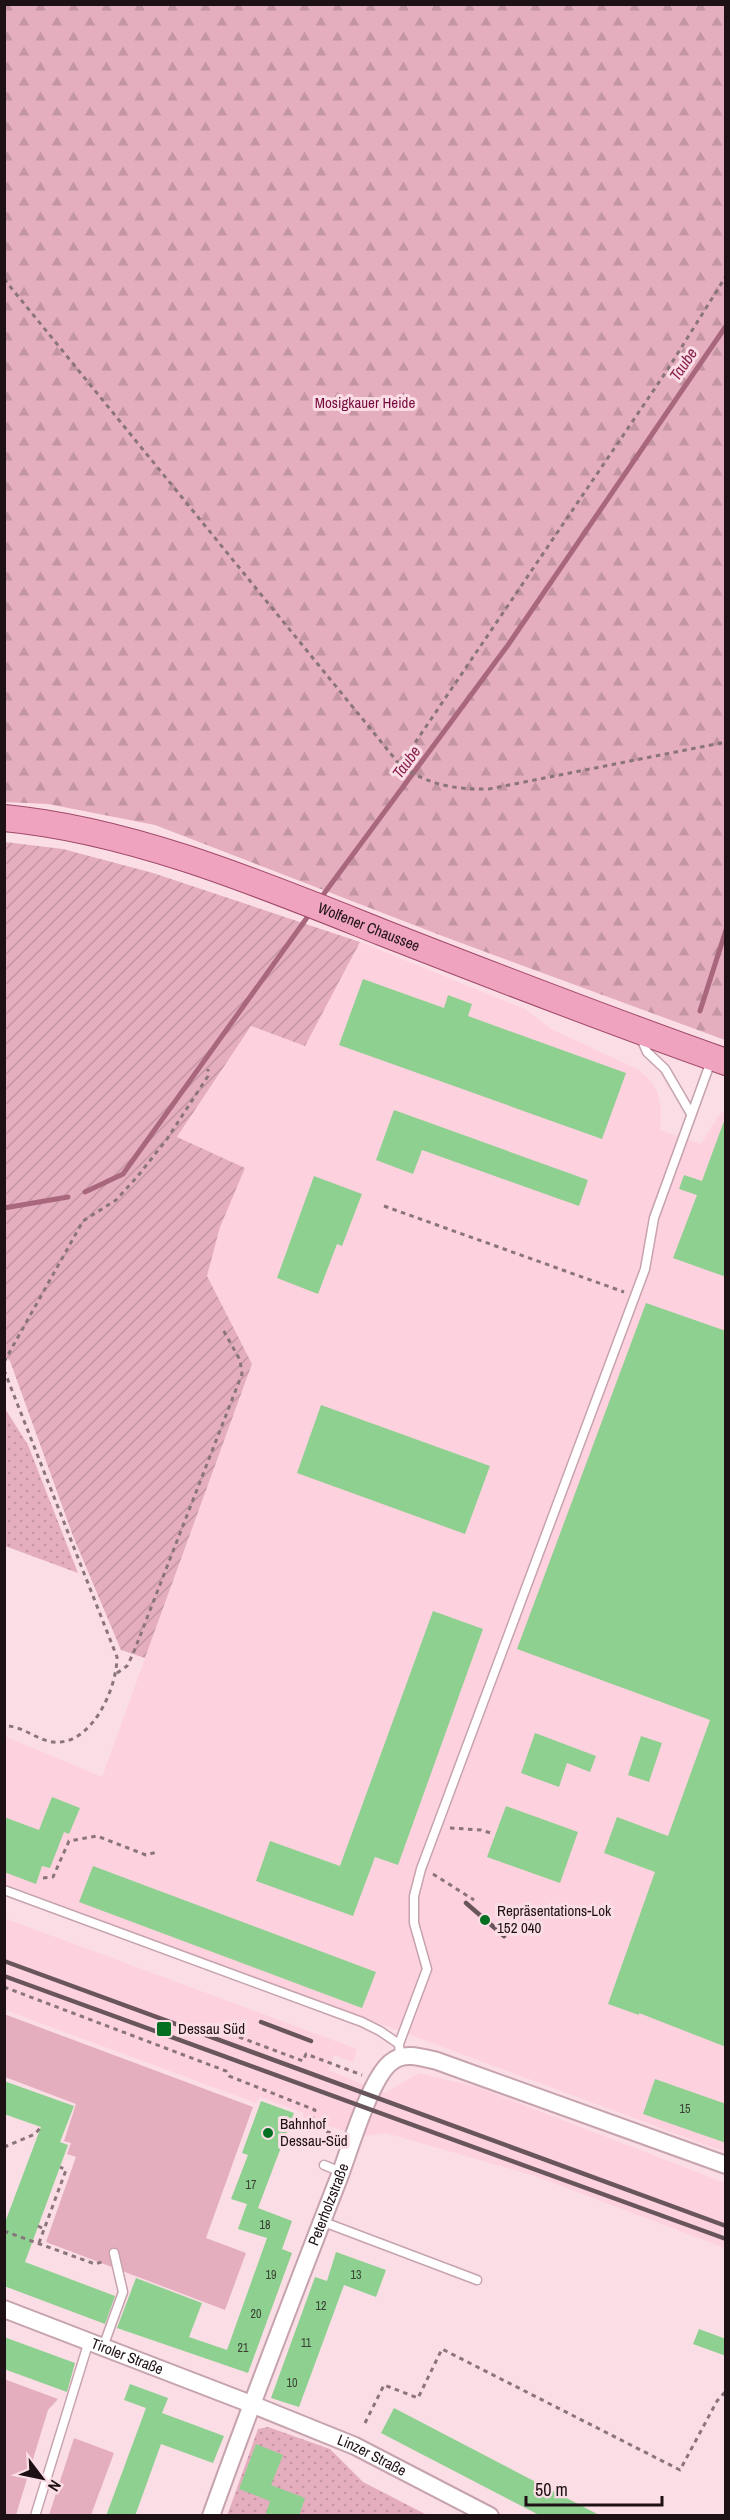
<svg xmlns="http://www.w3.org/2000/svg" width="730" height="2520" font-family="'Archivo Narrow',sans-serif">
<defs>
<pattern id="grass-dots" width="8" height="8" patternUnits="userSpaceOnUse" patternTransform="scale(1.5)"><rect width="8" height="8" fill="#e5aebe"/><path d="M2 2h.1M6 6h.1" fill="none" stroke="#c495a2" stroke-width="1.8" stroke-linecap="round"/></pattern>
<pattern id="forest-firs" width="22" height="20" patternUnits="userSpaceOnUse" patternTransform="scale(1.5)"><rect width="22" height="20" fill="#e5aebe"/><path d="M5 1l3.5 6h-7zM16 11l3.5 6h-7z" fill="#c495a2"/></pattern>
<pattern id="garden-furrows" width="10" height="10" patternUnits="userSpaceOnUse" patternTransform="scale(1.5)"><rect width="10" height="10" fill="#e5aebe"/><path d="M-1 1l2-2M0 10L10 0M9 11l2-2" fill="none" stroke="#c495a2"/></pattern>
</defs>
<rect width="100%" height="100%" fill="#fbdde5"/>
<path fill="#fed1de" d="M360,942L525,1009L551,1029L639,1070L650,1080L657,1091L661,1108L660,1130L701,1144L718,1117L725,1109V2152L5,1884L4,1736L102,1777L252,1365L207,1276L220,1227L177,1138L251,1026L344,968Z
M4,1918L357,2049L353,2062L334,2055L328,2070L385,2093L419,2073L477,2087L725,2183V2248L535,2176L386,2133L361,2136L303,2118L304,2113L260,2097L256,2103L5,2010Z"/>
<path fill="url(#grass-dots)" d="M4,1407L28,1445L78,1573L5,1546Z
M268,2427L330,2449L363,2482L427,2515L227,2516L258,2429Z"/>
<path fill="url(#forest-firs)" d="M5,4L725,5V1040L445,937L155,825L48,804L5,802Z"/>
<path fill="#e5aebe" d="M4,2014L253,2107L206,2238L246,2253L225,2310L46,2242L76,2157L67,2154L71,2143L64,2141L76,2104L5,2077Z
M4,2379L58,2399L48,2410L16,2515H5Z
M74,2438L114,2453L91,2515H49Z"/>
<path fill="url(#garden-furrows)" d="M5,842L63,849L153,873L360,942L305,1046L251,1026L177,1137L245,1168L220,1227L207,1276L252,1364L145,1658L121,1650L73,1536L10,1361L5,1356Z"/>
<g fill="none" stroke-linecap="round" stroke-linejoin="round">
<path stroke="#a9677d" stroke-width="5" d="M320,899L508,645L726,326
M700,1011L726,930
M85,1192L123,1174L311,912
M4,1208L68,1197"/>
</g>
<path fill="#8dd090" d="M363,979L444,1008L448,995L472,1004L468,1016L626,1073L602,1139L339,1045Z
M394,1110L588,1180L579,1206L422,1150L413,1174L376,1160Z
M724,1121L726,1122V1277L673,1258L697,1195L679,1189L684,1175L702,1181Z
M314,1176L362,1194L342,1246L337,1244L318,1294L277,1278Z
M646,1303L726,1331V2047L639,2013V2015L608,2004L655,1872L604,1853L617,1817L668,1836L710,1720L517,1649Z
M321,1405L490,1466L465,1534L297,1473Z
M433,1611L483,1629L398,1865L375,1857L353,1916L256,1881L270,1841L340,1866Z
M535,1733L596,1756L590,1772L567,1763L559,1787L521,1773Z
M641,1736L662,1743L649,1782L628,1775Z
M52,1797L80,1808L69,1834L64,1832L50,1868L42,1866L36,1884L4,1872V1817L39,1830Z
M506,1806L578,1832L560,1883L487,1857Z
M93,1866L376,1972L362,2008L79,1902Z
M655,2079L726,2104V2143L643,2114Z
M4,2081L74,2106L60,2142L68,2145L25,2262L115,2296L105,2324L4,2286V2225L41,2127L4,2114Z
M261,2101L294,2113L258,2208L292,2221L282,2249L292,2253L248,2373L117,2328L136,2278L202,2303L189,2337L227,2350L267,2238L238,2229L247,2204L231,2199L248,2155L242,2153Z
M336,2252L386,2270L376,2297L344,2285L299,2407L271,2398L315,2277L327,2281Z
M699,2329L726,2339V2356L693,2344Z
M4,2337L75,2363L67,2392L4,2369Z
M130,2384L168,2398L162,2413L224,2436L213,2463L161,2444L135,2516H106L146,2408L124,2400Z
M394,2408L601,2516H541L381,2433Z
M256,2444L283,2455L271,2485L305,2498L299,2516H265L270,2501L239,2489Z"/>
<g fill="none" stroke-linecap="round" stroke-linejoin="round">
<g stroke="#c6a3ad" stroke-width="11">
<path id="lane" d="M641,1038L647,1052L665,1069L690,1112
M4,1890L362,2022L380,2031L399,2044
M400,2056L399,2044L427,1969L414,1923V1896L421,1869L645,1269L654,1218L711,1061
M324,2165L341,2172
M321,2221L477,2280
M103,2347L123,2292L114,2253
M35,2516L89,2341"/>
</g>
<g stroke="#c6a3ad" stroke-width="20">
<g id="street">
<path id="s1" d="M4,2309L251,2404L355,2446L490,2516"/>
<path id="s2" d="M211,2516C252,2401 296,2288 340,2175C350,2148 370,2080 390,2063C403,2051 421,2057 437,2061L726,2165"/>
</g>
</g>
<g stroke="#9f4868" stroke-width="28">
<g id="primary">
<path id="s3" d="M4,818C132,830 263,885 381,932C496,977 610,1021 726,1062"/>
</g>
</g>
<path stroke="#8a757b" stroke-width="3" stroke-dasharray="4.5 4.5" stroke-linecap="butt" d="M4,279L400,765C428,785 456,790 489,789L726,742
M400,765L668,369L726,276
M384,1206L624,1292
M4,1362L83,1221L116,1200L137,1177L167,1139L208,1076V1069
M4,1370L117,1657C117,1688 92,1746 53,1742C36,1740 22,1725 4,1726
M117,1673L127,1666L133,1654L242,1374L240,1360L222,1328
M450,1828L481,1830L494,1834
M433,1874L474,1900
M43,1878L53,1877L69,1841L97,1836L146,1855L157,1852
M4,1987L226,2071L229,2076L315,2110L310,2125L336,2135
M239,2037L303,2061L306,2054L362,2075
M4,2147L35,2134L41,2127
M38,2226L44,2229
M4,2231L95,2264L102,2262
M39,2243L66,2170L60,2167
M365,2423L384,2385L418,2398L442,2349L680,2470L717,2401L726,2391"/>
<use href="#lane" stroke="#fff" stroke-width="8"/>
<use href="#street" stroke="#fff" stroke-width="16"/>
<use href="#primary" stroke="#efa3bf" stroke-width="26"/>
<path stroke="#69565c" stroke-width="4.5" d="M466,1903L504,1936
M4,1961L726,2226
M4,1976L726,2239
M261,2022L311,2041"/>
</g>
<g fill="#046f20" stroke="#fbdde5" stroke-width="2">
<circle cx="485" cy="1920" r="6"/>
<rect x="156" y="2021" width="16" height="16" rx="3"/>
<circle cx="268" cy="2133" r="6"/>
</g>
<g text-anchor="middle" stroke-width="6" stroke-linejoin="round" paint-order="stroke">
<g font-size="12" fill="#3a4134">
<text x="685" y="2113">15</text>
<text x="251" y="2189">17</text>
<text x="265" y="2229">18</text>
<text x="271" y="2279">19</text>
<text x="356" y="2279">13</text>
<text x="321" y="2310">12</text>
<text x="256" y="2318">20</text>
<text x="306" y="2347">11</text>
<text x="243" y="2352">21</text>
<text x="292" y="2387">10</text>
</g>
<g font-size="15" fill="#770c3f" stroke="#fbdde5">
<text x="365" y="408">Mosigkauer Heide</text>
</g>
<g font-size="15" fill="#1e1115" stroke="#fbdde5">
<text dy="5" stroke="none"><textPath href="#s3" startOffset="382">Wolfener Chaussee</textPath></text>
<text dy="5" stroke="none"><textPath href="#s2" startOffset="333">Peterholzstraße</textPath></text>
<text dy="5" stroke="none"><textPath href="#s1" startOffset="132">Tiroler Straße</textPath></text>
<text dy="5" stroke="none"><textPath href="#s1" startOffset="396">Linzer Straße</textPath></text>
</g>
<g font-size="15" fill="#1e1115" stroke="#fbdde5" text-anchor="start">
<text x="497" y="1916">Repräsentations-Lok<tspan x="497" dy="17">152 040</tspan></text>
<text x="178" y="2034">Dessau Süd</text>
<text x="280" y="2129">Bahnhof<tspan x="280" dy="17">Dessau-Süd</tspan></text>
</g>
<g font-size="16" font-style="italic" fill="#88214e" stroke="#fbdde5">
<text transform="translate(683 364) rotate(-56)" y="6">Taube</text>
<text transform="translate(406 762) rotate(-54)" y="6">Taube</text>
</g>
</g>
<rect width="730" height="2520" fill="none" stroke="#1e1115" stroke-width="12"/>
<g transform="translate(42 2478) rotate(122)" stroke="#fbdde5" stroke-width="4.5" paint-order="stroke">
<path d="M0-4.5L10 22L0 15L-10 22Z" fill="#1e1115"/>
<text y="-9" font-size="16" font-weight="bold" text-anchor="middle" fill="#1e1115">N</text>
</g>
<path d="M526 2496v9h136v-9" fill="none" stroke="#1e1115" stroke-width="3"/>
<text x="535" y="2496" font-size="18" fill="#1e1115" stroke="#fbdde5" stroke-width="4.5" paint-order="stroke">50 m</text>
</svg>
